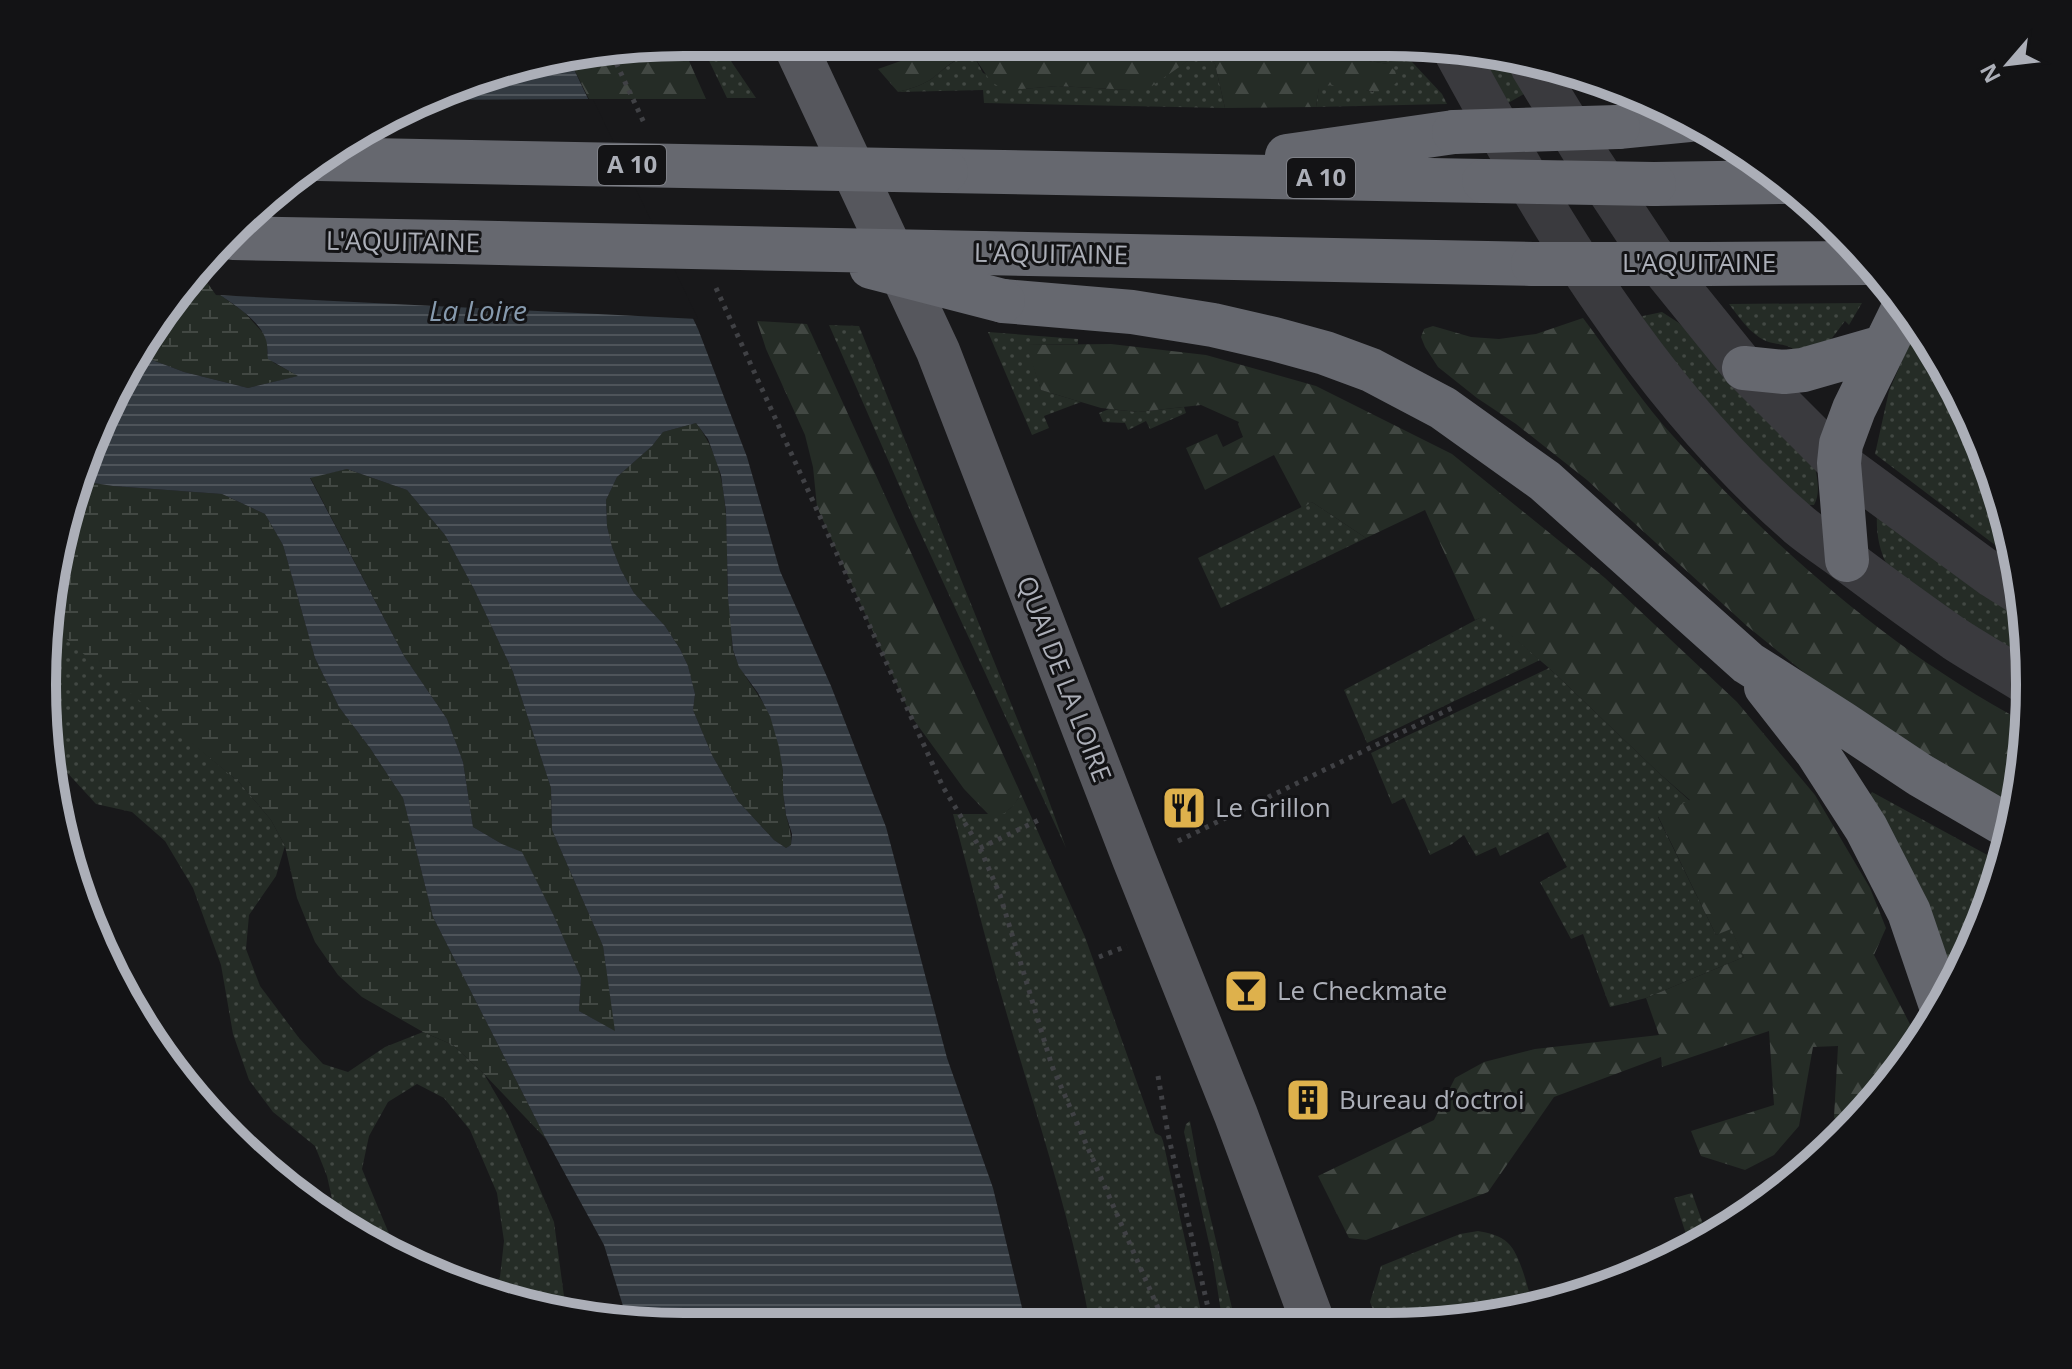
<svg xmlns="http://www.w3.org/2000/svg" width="2072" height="1369" font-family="'Open Sans',sans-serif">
<defs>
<pattern id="green-dots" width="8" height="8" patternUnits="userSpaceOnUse" patternTransform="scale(2)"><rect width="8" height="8" fill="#252c26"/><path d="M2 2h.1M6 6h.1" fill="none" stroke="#424843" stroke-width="1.8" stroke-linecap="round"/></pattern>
<pattern id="forest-firs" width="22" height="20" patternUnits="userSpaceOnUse" patternTransform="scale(2)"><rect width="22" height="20" fill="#252c26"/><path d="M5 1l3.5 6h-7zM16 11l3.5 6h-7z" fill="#424843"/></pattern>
<pattern id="wetland-marsh" width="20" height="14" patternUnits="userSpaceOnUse" patternTransform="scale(2)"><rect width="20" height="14" fill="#252c26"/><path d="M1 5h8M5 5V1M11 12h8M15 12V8" fill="none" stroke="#424843"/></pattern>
<pattern id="water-rules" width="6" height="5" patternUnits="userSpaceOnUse" patternTransform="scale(2)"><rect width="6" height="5" fill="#333a41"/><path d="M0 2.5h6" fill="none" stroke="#4e545a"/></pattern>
</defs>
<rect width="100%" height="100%" fill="#18181a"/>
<path fill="url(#green-dots)" d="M700,42H718L756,98H727Z
M1306,46L1398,47L1442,94L1447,104L1316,107L1319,87C1337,80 1355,87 1373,92L1388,64L1317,53L1307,50Z
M1472,48L1514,60L1524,94L1508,103Z
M1207,55L1215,64L1225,108L984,103L983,90L898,92C909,89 920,86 930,80C945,70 956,54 975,58L983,73L1022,89L1058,86L1129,90L1183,64L1195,56Z
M1862,303L1849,325L1845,321L1829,342L1796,351C1787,343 1776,345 1766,341C1750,334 1739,317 1729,304Z
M1662,312L1679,323L1815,466C1817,478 1821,493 1814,505H1809L1767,475L1639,320L1643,316Z
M829,325L859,326L1037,768L1066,848L913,517Z
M1917,326L1964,401L2008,519L2014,556L1995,545L1875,454L1889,391Z
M988,332L1078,339V344L1027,345L1041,390L1081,402L1044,416L1049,428L1032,435Z
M1184,407L1186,413L1150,429L1146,421L1128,430L1125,423L1103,422L1099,413L1109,409L1138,412Z
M1312,502L1366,538L1221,608L1198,558Z
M1877,509L2023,606L2029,643L2028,665L1889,569C1878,548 1876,532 1877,509Z
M1487,614L1540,660L1367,743L1344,690Z
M48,623L239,782L271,820L285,846L276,876L249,915L246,949L260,986L299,1038L323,1064L348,1072L385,1047L423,1032L453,1045L484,1074L508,1115L554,1222L566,1311L492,1289L500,1277L504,1241L497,1193L470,1130L444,1098L417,1084L388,1102L369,1136L362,1169L400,1260L336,1217L327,1176L315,1146L273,1112L249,1080L233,1034L221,965L193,888L165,841L132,812L96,804L51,755L43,642Z
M1549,668L1660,774L1690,801L1658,817L1716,935L1731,928L1744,957L1646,998L1610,1007L1583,934L1571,939L1540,882L1567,867L1548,832L1500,856L1496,847L1476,856L1464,835L1452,844L1430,855L1404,798L1392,804L1371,753Z
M1872,792L2002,863L1996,891L1950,993L1867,798Z
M1021,794L1085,937L1155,1133L1161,1136L1163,1141L1204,1325L1090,1324C1072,1222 1039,1124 1010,1025C989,955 972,884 953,814C962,814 972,814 981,814C1004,814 1007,816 1021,794Z
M1190,1121L1198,1165L1236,1325H1223L1213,1261L1184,1132L1186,1124Z
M1692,1193L1708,1238L1691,1249L1674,1198Z
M1478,1231C1488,1233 1500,1235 1508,1243C1521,1255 1528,1291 1534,1308L1429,1326L1379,1325L1370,1302L1381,1266L1460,1234Z"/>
<path fill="url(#forest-firs)" d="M681,43L706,99H589L570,61Z
M949,44L1306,46L1307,50L1317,53L1388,64L1395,71L1398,81C1375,106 1348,76 1319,88L1316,107L1225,108L1215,64L1206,55L1195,56L1152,86L1129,90L1058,86L1022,89L1002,88L991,82L975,58C956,53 945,70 930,80C920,86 909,89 898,92L878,69Z
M1583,318C1610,354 1635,392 1664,426C1768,543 1887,649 2026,723L2024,769L2014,813L1840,702L1747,626L1587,480L1516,424L1477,398L1438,367L1425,347L1421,337L1424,329L1433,326L1471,337L1499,339L1536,334Z
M757,321L807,324L1021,794L1014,805L1005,813L997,815L988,814L964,789L911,716L817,507L813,467L805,435L766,349Z
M1111,344L1206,355L1316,386L1452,454L1605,578L1737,702L1815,795L1870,888L1886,928L1874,955L1911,1026L1914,1048L1870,1108L1844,1133L1834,1117L1838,1046L1813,1047L1799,1126L1774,1155L1745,1170L1701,1156L1691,1131L1774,1105L1769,1031L1662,1067L1661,1057L1554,1097L1488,1192L1366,1240L1349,1238L1318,1176L1434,1120L1455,1078L1484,1062L1535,1049L1659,1035L1646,998L1744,957L1731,929L1716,935L1658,816L1690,800L1660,774L1549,668L1487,615L1475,620L1425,510L1366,538L1312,502L1302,508L1274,455L1205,490L1186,448L1217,434L1223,447L1243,437L1238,424L1239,422L1201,405L1138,412L1101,408L1041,390L1026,345Z"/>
<path fill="url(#wetland-marsh)" d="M202,268L220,295L244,312L264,334L268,343L267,353L274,363L299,376L248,388L184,372L139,355L175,293Z
M696,423C734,472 725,536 728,595C729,605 731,615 732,625C732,633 731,642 733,650C737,669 759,693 769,713C777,731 782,754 783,773C784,785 783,797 785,810C787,822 792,832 791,845L786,848L774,840L738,801L712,755L693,710L695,694L688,666L680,649L665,626L634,593L621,570L612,547L607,526L606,500L617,477L652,446L663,432Z
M347,469L407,490L445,535L474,589L513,672L551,788L552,830L603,946L616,1032L579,1011L581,978L553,914L522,853L502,844L473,827L463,762L447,719L404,656L310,477Z
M81,481L113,486L222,494L265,514L283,545L315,658L339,707L370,748L403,798L433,917L546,1139L484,1074L453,1045L423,1032L362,997L338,975L315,942L297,898L285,846L271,820L239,782L102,670L48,623Z"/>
<path fill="url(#water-rules)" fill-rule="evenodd" d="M570,61L698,329L747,457L780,571L831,686L886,827L947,1058L993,1188L1026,1324L628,1322L604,1245L546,1139L433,917L403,798L370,748L339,707L315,658L283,545L265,514L222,494L113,486L81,481L91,439L139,355L184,372L248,388L298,376L268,359C267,353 268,346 266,340C261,322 235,305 220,295L327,151L478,76ZM696,423L708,439L721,475L726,511L728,597L733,650L739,667L758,693L770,716L779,747L783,771V792L786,815L792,834L791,845L786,848L774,840L738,801L712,755L693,710L695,694L688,666L680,649L665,626L634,593L621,570L612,547L607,526L606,500L617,477L652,446L663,432ZM347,469L407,490L445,535L474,589L513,672L551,788L552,830L603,946L615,1031L579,1011L581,978L553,914L522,852L502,844L473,827L463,762L447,719L404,656L310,478Z"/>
<path fill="#18181a" d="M593,99L698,319L216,295L199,271L327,151L429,100Z"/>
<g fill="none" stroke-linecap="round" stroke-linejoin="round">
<path stroke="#404145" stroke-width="5" stroke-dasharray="4 6" stroke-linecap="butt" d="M612,54L645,125
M716,288L943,787L980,848L1000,895L1052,1066L1165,1324
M1178,841L1454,707
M980,848L1043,818
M1099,957L1127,946
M1158,1076L1168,1134L1212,1325"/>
<path stroke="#3a3a3e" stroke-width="44" d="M1453,47C1547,220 1649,395 1799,525C1817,540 1838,553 1857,568C1889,592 1922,616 1955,639C1978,654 2003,668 2027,683
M1532,66L1591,163L1650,252L1744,368L1839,463L1993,576L2020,593"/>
<path stroke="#56575d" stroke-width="44" d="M794,43L938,351L1134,859L1236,1115L1314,1325"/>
<path stroke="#66686f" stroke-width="44" d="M1618,127L1689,120
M1287,156L1454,132
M946,171L1484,181
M1654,184L1783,182
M233,238L453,242
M982,253L1533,264
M1707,264L1868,263
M1003,301L1132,312L1213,325L1274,339L1325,353L1371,370L1443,408L1545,481L1748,663L1842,723L1920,775L2011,828
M1744,368L1784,372L1803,370L1883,347
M1847,560L1839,463L1841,444L1854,409L1905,305
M1766,687L1817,752L1866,828L1909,912L1942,1009"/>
<path stroke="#66686f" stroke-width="44" d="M1454,132L1618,127
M318,159L946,171
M1484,181L1654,184
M453,242L982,253
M1533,264H1707
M871,267L1003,301"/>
</g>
<defs>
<g id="restaurant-square" transform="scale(2.3)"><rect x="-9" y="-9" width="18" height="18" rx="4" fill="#deb14c" stroke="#131315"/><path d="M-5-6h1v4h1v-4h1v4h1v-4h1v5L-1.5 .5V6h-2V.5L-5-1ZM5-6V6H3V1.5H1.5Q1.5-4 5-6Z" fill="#111"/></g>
<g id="bar-square" transform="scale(2.3)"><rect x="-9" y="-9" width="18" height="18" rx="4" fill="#deb14c" stroke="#131315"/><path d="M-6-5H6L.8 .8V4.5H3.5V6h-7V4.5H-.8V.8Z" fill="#111"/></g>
<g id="building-square" transform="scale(2.3)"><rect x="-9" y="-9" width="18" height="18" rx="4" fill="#deb14c" stroke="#131315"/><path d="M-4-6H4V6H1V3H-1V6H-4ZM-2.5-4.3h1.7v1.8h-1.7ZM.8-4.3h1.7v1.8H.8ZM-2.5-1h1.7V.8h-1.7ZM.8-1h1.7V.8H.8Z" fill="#111"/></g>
</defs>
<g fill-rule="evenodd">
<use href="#restaurant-square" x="1184" y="808"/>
<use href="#bar-square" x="1246" y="991"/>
<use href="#building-square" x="1308" y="1100"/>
</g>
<g text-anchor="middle" stroke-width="6" stroke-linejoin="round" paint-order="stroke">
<g fill="#131315" stroke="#7e8087" stroke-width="2">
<rect x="598" y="145" width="68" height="40" rx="6"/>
<rect x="1287" y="158" width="68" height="40" rx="6"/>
</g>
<g font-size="24" font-weight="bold" fill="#acafb8">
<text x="632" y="173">A 10</text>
<text x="1321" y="186">A 10</text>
</g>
<g font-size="26" fill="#acafb8" stroke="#131315">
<text transform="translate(403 242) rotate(1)" y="9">L'AQUITAINE</text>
<text transform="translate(1051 254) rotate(1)" y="9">L'AQUITAINE</text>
<text x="1699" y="272">L'AQUITAINE</text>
<text transform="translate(1064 679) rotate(69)" y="9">QUAI DE LA LOIRE</text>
</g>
<g font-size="26" fill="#acafb8" stroke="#131315" text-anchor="start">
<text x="1215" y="817">Le Grillon</text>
<text x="1277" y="1000">Le Checkmate</text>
<text x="1339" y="1109">Bureau d’octroi</text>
</g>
<g font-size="28" font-style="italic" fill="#879baf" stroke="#131315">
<text x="478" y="321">La Loire</text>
</g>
</g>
<path d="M0 0H2072V1369H0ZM684 56H1388A628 628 0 0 1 2016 684V685A628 628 0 0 1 1388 1313H684A628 628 0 0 1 56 685V684A628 628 0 0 1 684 56Z" fill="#131315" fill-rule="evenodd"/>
<path fill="none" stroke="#acafb8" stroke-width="10" d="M684 56H1388A628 628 0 0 1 2016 684V685A628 628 0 0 1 1388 1313H684A628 628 0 0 1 56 685V684A628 628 0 0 1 684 56Z"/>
<g transform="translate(2008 64) rotate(242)" stroke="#131315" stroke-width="6" paint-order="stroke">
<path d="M0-6L14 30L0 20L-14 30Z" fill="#acafb8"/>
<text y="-12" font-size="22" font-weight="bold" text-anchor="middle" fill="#acafb8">N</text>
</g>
</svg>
